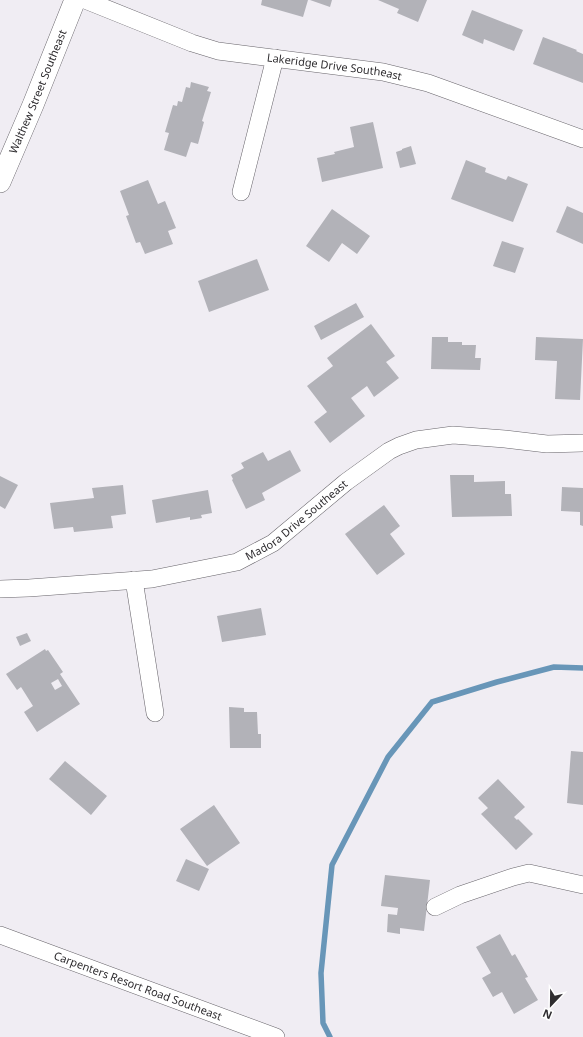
<svg xmlns="http://www.w3.org/2000/svg" width="583" height="1037" font-family="'Noto Sans',sans-serif">
<rect width="100%" height="100%" fill="#f0edf3"/>
<g fill="none" stroke-linecap="round" stroke-linejoin="round">
<path stroke="#6896b8" stroke-width="5.5" d="M330,1037L323,1023L321,973L332,865L388,757L432,702L497,682L554,667L583,668"/>
</g>
<path fill="#b2b2b8" fill-rule="evenodd" d="M262,0H308L303,17L261,5Z
M310,0H332L330,7Z
M378,0H427L418,22L397,13L399,9Z
M472,10L523,30L514,51L484,39L483,44L462,35Z
M543,37L577,50L576,51L583,54V83L533,64Z
M191,82L209,87L207,91L211,92L202,121L204,122L198,144L191,142L186,157L164,150L169,133L165,132L173,105L177,106L178,101L182,102L186,87L190,88Z
M373,122L383,168L322,182L317,158L335,154L334,152L354,147L350,127Z
M411,146L416,164L400,168L396,152L402,150V149Z
M466,160L486,168L485,172L506,180L508,176L528,184L513,222L451,199Z
M148,180L158,204L165,201L176,228L168,231L173,244L145,254L140,242L136,243L126,216L129,215L120,191Z
M567,206L583,213V244L556,232Z
M332,209L370,236L357,254L342,243L329,262L306,246Z
M502,241L524,248L515,273L493,266Z
M257,259L269,290L209,312L198,281Z
M356,303L364,317L321,340L314,326Z
M371,324L395,356L386,362L399,378L374,397L367,386L351,398L365,416L330,443L314,422L327,412L307,386L333,366L327,358Z
M432,337H448V342H462V345H476L475,358H481L480,370L431,369Z
M536,337L583,339L580,400L555,399L557,361L535,360Z
M290,450L301,471L262,493L265,500L246,509L232,480L233,479L231,475L244,468L241,463L263,452L268,461Z
M450,475H474V482L505,481V494H511L512,516L452,517Z
M0,476L18,485L5,509L0,506Z
M123,485L126,514L111,516L113,528L74,532L73,527L54,529L50,503L94,498L92,488Z
M562,487L583,488V526L580,525V512L561,511Z
M208,490L212,513L201,515L202,518L190,520V517L156,523L152,500Z
M384,505L400,526L390,534L405,554L377,575L345,534Z
M261,608L266,635L222,642L217,616Z
M27,633L31,641L20,646L16,637Z
M45,649L46,651L48,650L63,672L60,674L80,704L37,732L24,712L33,706L21,687L17,690L6,674ZM58,679L62,686L55,690L51,683Z
M229,707L244,708V712H257L258,734H261V748H230Z
M571,751L583,752V805L567,803Z
M65,761L107,796L91,815L49,779Z
M498,779L525,807L514,817L517,820L518,819L533,834L516,850L481,814L488,808L478,798Z
M214,805L240,843L207,866L180,829Z
M186,859L209,869L199,891L176,881Z
M385,875L430,880L424,931L400,928V934L387,932L388,914L397,915L398,908L381,906Z
M500,934L512,956L515,954L528,977L525,978L538,1000L514,1014L502,992L493,997L482,978L491,973L476,947Z"/>
<g fill="none" stroke-linecap="round" stroke-linejoin="round">
<g stroke="#67646a" stroke-width="18">
<g id="minor">
<path id="s1" d="M85,0L192,43L218,51L383,72L428,83L583,139"/>
<path d="M241,192L275,58"/>
<path d="M134,580L155,713"/>
<path id="s2" d="M0,589L29,588L152,579L237,562L273,543L346,482L389,451L399,446L416,440L453,435L505,439L547,444L583,443"/>
<path d="M435,907L460,895L513,877L529,873L583,885"/>
<path id="s3" d="M0,935L276,1037"/>
</g>
</g>
<g stroke="#67646a" stroke-width="22">
<g id="tertiary">
<path id="s4" d="M0,182L33,105L75,0"/>
</g>
</g>
<use href="#minor" stroke="#fff" stroke-width="17"/>
<use href="#tertiary" stroke="#fff" stroke-width="21"/>
</g>
<g text-anchor="middle" stroke-width="3" stroke-linejoin="round" paint-order="stroke">
<g font-size="11" fill="#2f2d30" stroke="#fff">
<text dy="4" stroke="none"><textPath href="#s1" startOffset="260">Lakeridge Drive Southeast</textPath></text>
<text dy="4" stroke="none"><textPath href="#s4" startOffset="98">Walthew Street Southeast</textPath></text>
<text dy="4" stroke="none"><textPath href="#s2" startOffset="312">Madora Drive Southeast</textPath></text>
<text dy="4" stroke="none"><textPath href="#s3" startOffset="147">Carpenters Resort Road Southeast</textPath></text>
</g>
</g>
<g transform="translate(551 1005) rotate(202)" stroke="#ffffff" stroke-width="3" paint-order="stroke">
<path d="M0-3L7 15L0 10L-7 15Z" fill="#2f2d30"/>
<text y="-6" font-size="11" font-weight="bold" text-anchor="middle" fill="#2f2d30">N</text>
</g>
</svg>
